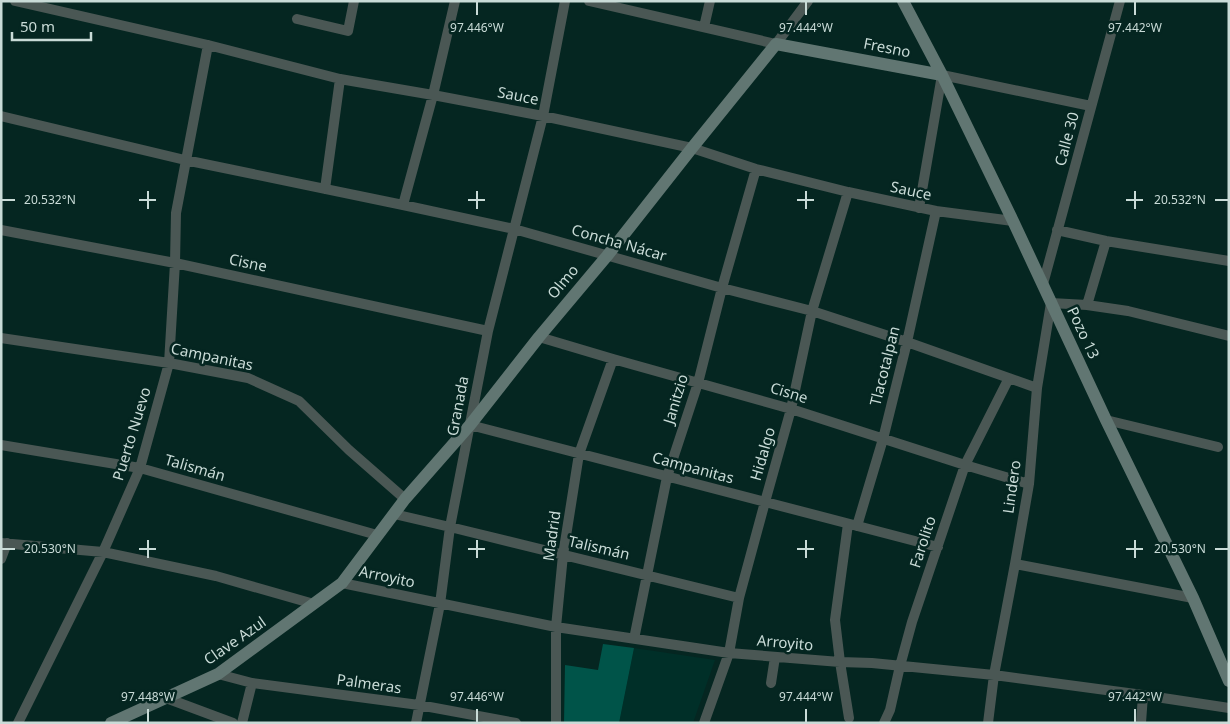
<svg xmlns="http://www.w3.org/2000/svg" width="1230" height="724" font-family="'Noto Sans',sans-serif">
<rect width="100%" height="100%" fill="#052621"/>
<path fill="#002f28" d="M634,648L715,660L693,723H619Z"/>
<path fill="#005449" d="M603,644L634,648L619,723H564L565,665L598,670Z"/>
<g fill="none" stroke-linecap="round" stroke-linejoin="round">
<path stroke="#4a5754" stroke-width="10" d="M15,1L208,45L340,79L433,95L543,116L692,148L756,169L848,192L936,211L1013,221
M589,1L776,44L808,1
M297,19L348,31L354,1
M704,27L710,1
M1,116L185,160L403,205L514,229L722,288L812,311L907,342L1037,388
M325,189L340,79
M403,205L433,95L455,1
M919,208L942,75L1091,106
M1,230L175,263L488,331
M1057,230L1106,241L1229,261
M1043,284L1120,1
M1087,305L1106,241
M539,337L613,359L791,409L965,465L1029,484
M1,338L169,363L248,378L299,401L349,450L405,499
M1106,420L1218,447
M470,425L938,547
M1,445L140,468L377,535
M394,514L450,527L739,598
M848,524L835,620L840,662L849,718
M857,526L883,439L907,342L936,211
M1,543L103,552L216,576L314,604
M1,559L7,543
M1015,564L1193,598
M342,583L556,627L729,653L840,662L872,663L994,675L1143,695L1229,708
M634,639L667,477L698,383L722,288L756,169
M218,674L252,683L419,705L516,723
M771,683L775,657
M166,698L233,723
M18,723L103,552L140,468L169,363L175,263L176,213L208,45
M242,723L252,683
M416,723L440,604L450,527L488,331L543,116L565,1
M556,723V627L563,555L579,454L613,359
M704,723L729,653L739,598L765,502L791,409L812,311L848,192
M884,723L890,710L900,666L912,622L965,465L1009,378
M988,723L994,675L1015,564L1029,484L1037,388L1051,303L1087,305L1128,311L1229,336
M1141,723L1143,695"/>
<path stroke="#617672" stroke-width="12" d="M903,1L942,75L1013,221L1106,420L1193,598L1229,681
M111,723L218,674L342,583L405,499L470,425L539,337L607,256L692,148L776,44L942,75"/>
</g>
<path fill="none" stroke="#c9dbd7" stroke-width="2" d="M477,2V15M806,2V15M1135,2V15M148,191V209M477,191V209M806,191V209M1135,191V209M2,200H15M139,200H156M468,200H485M797,200H814M1126,200H1143M1215,200H1228M148,540V558M477,540V558M806,540V558M1135,540V558M2,549H15M139,549H156M468,549H485M797,549H814M1126,549H1143M1215,549H1228M148,709V722M477,709V722M806,709V722M1135,709V722"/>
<g text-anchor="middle" stroke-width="5" stroke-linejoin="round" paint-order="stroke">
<g font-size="15" fill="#c9dbd7" stroke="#052621">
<text transform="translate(887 48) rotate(11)" y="5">Fresno</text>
<text transform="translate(518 96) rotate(11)" y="5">Sauce</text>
<text transform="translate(1067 139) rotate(-75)" y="5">Calle 30</text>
<text transform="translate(911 191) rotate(12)" y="5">Sauce</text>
<text transform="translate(619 243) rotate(16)" y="5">Concha Nácar</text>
<text transform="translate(248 263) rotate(12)" y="5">Cisne</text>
<text transform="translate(563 282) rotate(-50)" y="5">Olmo</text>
<text transform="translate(1083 333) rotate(65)" y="5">Pozo 13</text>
<text transform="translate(212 357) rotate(12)" y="5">Campanitas</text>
<text transform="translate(885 366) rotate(-76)" y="5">Tlacotalpan</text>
<text transform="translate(789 393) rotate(17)" y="5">Cisne</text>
<text transform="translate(676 399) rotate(-73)" y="5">Janitzio</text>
<text transform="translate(458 406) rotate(-79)" y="5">Granada</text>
<text transform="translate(132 434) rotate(-73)" y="5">Puerto Nuevo</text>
<text transform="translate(763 454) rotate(-74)" y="5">Hidalgo</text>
<text transform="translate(195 468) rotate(16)" y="5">Talismán</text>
<text transform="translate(693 468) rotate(15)" y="5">Campanitas</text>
<text transform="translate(1012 487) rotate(-82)" y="5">Lindero</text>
<text transform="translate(552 536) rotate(-82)" y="5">Madrid</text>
<text transform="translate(923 542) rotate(-72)" y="5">Farolito</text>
<text transform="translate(599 548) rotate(13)" y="5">Talismán</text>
<text transform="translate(387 577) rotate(12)" y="5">Arroyito</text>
<text transform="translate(235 641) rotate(-35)" y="5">Clave Azul</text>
<text transform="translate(785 643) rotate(5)" y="5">Arroyito</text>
<text transform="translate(369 684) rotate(8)" y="5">Palmeras</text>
</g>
</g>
<g font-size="12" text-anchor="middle" fill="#c9dbd7" stroke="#052621" stroke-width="5" stroke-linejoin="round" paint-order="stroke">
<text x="477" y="32">97.446°W</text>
<text x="806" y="32">97.444°W</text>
<text x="1135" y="32">97.442°W</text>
<text x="50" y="204">20.532°N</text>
<text x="1180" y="204">20.532°N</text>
<text x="50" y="553">20.530°N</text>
<text x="1180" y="553">20.530°N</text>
<text x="148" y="701">97.448°W</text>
<text x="477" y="701">97.446°W</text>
<text x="806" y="701">97.444°W</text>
<text x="1135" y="701">97.442°W</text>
</g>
<rect width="1230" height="724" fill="none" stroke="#c9dbd7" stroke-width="5"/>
<path d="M12 32v8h79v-8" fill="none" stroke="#c9dbd7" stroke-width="2.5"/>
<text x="20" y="32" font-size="15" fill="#c9dbd7" stroke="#052621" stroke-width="4" paint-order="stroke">50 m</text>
</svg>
